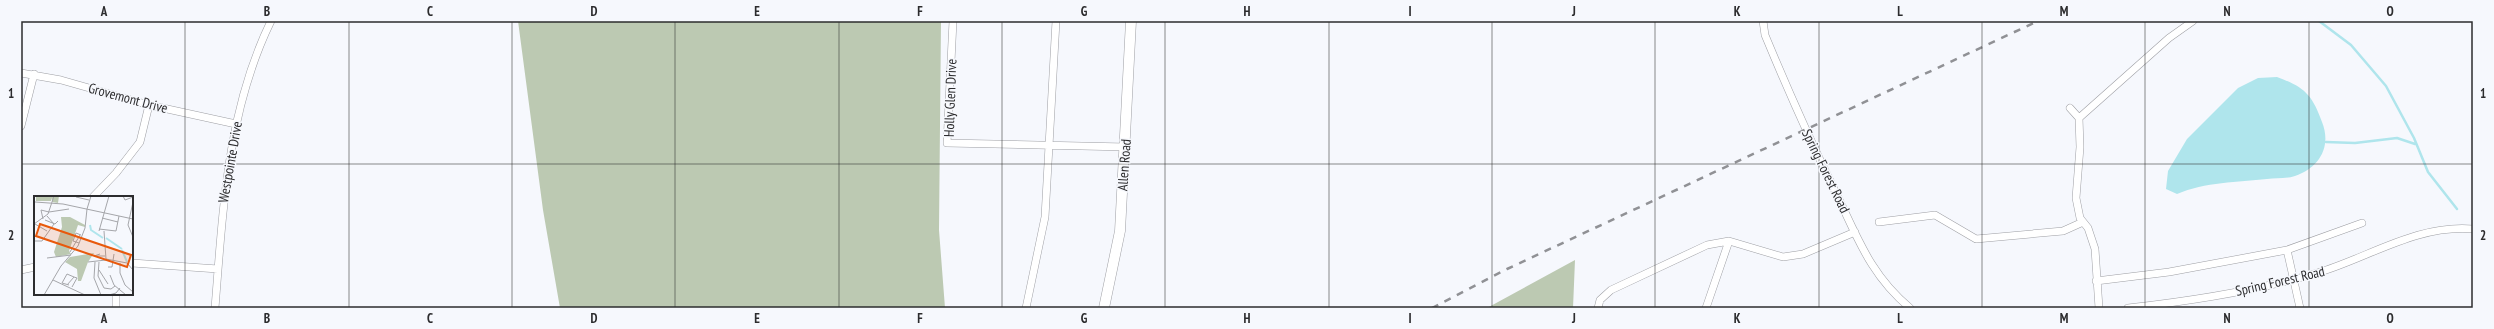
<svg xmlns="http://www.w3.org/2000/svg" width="2494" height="329" font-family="'PT Sans Narrow',sans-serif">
<rect width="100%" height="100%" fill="#f6f8fd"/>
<path fill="#bcc9b2" d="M518,21H941L939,230L945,308H560L543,210Z
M1575,260L1573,308H1487Z"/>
<path fill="#afe5ec" d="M2277,77C2304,87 2312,94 2322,122C2332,147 2319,168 2295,176C2286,179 2276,178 2267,179C2238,182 2205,182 2177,194L2166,189L2168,171L2187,139L2238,88L2258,78Z"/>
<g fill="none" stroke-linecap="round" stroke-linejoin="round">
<path stroke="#afe5ec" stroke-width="2.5" d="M2319,21L2351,45L2386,86L2414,138L2428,172L2457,209
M2326,142L2355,143L2397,138L2415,144"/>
<g stroke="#9e9fa4" stroke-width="8">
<path id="street" d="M953,21L947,143L1126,147
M1763,21L1765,35C1787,88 1810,140 1835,191C1857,236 1870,275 1910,308
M21,73L61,80L149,105L236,124
M2070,108L2079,118L2080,147L2076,198L2080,218L2088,228L2095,249L2099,308
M2079,118L2169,38L2193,21
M21,126L34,74
M93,197L116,173L140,142L149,105
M1879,222L1935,215L1976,239L2063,231L2083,222
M2287,250L2300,308
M132,263L218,269
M21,270L35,267
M2096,281L2169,272L2287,250L2362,223
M116,308V294
M215,308C223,210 227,111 271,21
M1026,308L1045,217L1056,21
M1598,308L1600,300L1611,290L1707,245L1729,241L1783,257L1803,254L1855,232
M1706,308L1729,241
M2128,308C2191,301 2256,291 2317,273C2368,258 2417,224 2473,229"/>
</g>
<g stroke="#9e9fa4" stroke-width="11">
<path id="secondary" d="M1104,308L1120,231L1131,21"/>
</g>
<use href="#street" stroke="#fff" stroke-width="7"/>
<use href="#secondary" stroke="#fff" stroke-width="10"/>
<path stroke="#909195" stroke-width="2.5" stroke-dasharray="7 7" stroke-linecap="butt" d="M1432,308L1507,269L2038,21"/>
</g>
<path fill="none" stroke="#2c2c2e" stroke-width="1" stroke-opacity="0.55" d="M185,21V308M349,21V308M512,21V308M675,21V308M839,21V308M1002,21V308M1165,21V308M1329,21V308M1492,21V308M1655,21V308M1819,21V308M1982,21V308M2145,21V308M2309,21V308M21,164H2473"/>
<g text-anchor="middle" stroke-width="3" stroke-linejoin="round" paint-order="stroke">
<g font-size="14" fill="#2c2c2e" stroke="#f6f8fd">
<text transform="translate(128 98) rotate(15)" y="5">Grovemont Drive</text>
<text transform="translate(950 98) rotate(-88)" y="5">Holly Glen Drive</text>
<text transform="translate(230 162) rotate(-80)" y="5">Westpointe Drive</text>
<text transform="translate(1124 165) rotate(-86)" y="5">Allen Road</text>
<text transform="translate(1826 171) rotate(64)" y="5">Spring Forest Road</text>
<text transform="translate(2280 281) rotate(-13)" y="5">Spring Forest Road</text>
</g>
</g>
<g transform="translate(34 196)">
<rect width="99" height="99" fill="#f6f8fd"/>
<path d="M2,0H25L24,7L18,6V2L17,5H2ZM27,21H36L51,29V31L44,29L35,55L37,58L22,61L20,56L28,31ZM60,57L54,66L47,85H44L43,73L31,66L36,61Z" fill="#bcc9b2"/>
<path fill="none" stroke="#afe5ec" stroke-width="2" d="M56,29L57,34L69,42M72,42L88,53M88,54L93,66"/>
<path fill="none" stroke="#a5a6aa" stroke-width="1" d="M89,0L91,4L99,1M42,1L55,4M1,6L29,8L99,23M99,6L94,29L99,41M53,13L57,0M15,16L35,13M68,22L84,26M9,23L7,14L15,16M11,24L21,28L24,25M0,28L14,18L20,0M1,28L13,35M65,33L82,35L85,20M65,35L75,0M70,35L72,63L93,67L99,74M0,45H8L20,28L13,20M45,47L39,45L42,37L47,39M36,56L46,39M66,58L60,60H71M13,62L37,59M54,66L72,64M61,66L60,82L67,99M65,66L64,80L70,92L77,93L81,90M86,67V77L91,89L99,96M74,71H78L80,58M65,74L74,88M76,79L80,89L92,99M19,84L51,99M33,89L40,81L43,82L38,91M35,89L28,87L33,78L40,81M10,99L27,70L44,50L51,32L53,13M75,99L82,97L86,92"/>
<path fill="#e8590c" fill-opacity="0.15" stroke="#e8590c" stroke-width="2" d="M6,28L97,59L93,71L2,40Z"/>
<rect width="99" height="99" fill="none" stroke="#2c2c2e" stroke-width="2"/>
</g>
<rect width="2494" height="329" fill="none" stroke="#f6f8fd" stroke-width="44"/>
<rect x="22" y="22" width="2450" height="285" fill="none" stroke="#2c2c2e" stroke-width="1.5"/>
<g font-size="13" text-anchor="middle" font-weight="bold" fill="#2c2c2e">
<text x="104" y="16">A</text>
<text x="267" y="16">B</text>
<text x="430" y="16">C</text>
<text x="594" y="16">D</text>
<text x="757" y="16">E</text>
<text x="920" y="16">F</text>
<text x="1084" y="16">G</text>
<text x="1247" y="16">H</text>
<text x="1410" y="16">I</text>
<text x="1574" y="16">J</text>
<text x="1737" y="16">K</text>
<text x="1900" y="16">L</text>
<text x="2064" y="16">M</text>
<text x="2227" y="16">N</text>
<text x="2390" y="16">O</text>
<text x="11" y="98">1</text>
<text x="2483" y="98">1</text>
<text x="11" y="240">2</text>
<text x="2483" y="240">2</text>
<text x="104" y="323">A</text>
<text x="267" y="323">B</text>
<text x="430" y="323">C</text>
<text x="594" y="323">D</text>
<text x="757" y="323">E</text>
<text x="920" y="323">F</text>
<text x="1084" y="323">G</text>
<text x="1247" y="323">H</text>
<text x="1410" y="323">I</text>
<text x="1574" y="323">J</text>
<text x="1737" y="323">K</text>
<text x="1900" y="323">L</text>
<text x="2064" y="323">M</text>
<text x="2227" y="323">N</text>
<text x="2390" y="323">O</text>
</g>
</svg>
